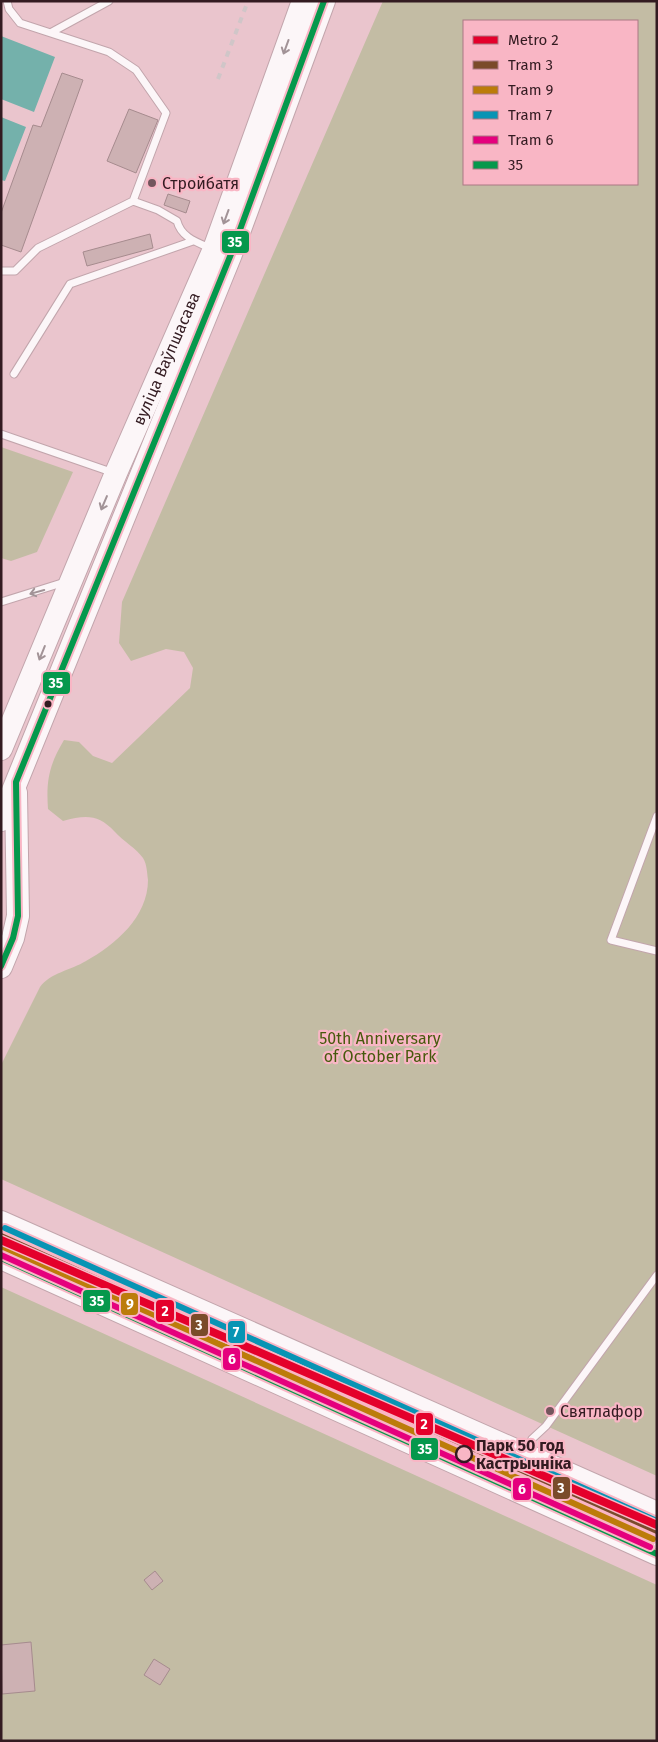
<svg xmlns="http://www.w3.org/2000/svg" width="658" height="1742" font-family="'Fira Sans',sans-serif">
<rect width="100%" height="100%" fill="#eac5cd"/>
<path fill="#c3bca4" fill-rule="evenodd" d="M383,1H657V1476L1,1179V1065L40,987C50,973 71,970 86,961C115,945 148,917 148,880C147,873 147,864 143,858C136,848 123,841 115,832C98,814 86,815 63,821L48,809C46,781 49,765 64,740L79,742L93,756L112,763L190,688L193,668L184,652L166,649L131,661L119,643L122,602ZM464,21H637V184H464Z
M1,447L73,472L37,552L11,561L1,558Z
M1,1287L657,1585V1741H1Z"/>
<path fill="#74b1ab" d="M1,36L55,57L34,112L1,99Z
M1,117L26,127L5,181L1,180Z"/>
<path fill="#cdb1b3" stroke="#a68b8e" d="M62,73L83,80L21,252L1,245V213L33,125L41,127Z
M129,109L158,120L136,173L107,161Z
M168,194L190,201L186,213L164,205Z
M150,234L153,248L87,266L83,252Z
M155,1571L163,1581L152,1590L144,1580Z
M31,1642L35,1691L2,1694L1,1645Z
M154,1659L170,1669L160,1685L144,1675Z"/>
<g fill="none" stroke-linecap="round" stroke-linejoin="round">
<g stroke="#c2a5ac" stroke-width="9">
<path id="service" d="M7,1L9,9L20,23L109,52L136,70L166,113L133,201L158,210L177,221C181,237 196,242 210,248
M52,32L109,1
M1,271H15L38,248L133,201
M14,374L70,284L193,241
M1,434L114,473
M1,602L65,582
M657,816L611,940L657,951
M526,1451L532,1439L546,1426L657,1275"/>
</g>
<g stroke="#c2a5ac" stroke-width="24">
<g id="primary">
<path id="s1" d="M1,749L116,473L214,249L303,1"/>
<path d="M1,820L231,254L324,1"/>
<path d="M1,967L13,938L18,916L16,793"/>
<path d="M1,1222L657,1513"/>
<path d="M1,1258L657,1554"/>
</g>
</g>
<use href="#service" stroke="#fcf6f8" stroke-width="7"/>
<use href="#primary" stroke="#fcf6f8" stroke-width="22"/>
<path stroke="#d0c6c8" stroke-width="4" stroke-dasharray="6 6" stroke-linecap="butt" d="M218,79L248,1"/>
<g stroke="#f9b6c5" stroke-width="10">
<path id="bus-1" d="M1,966L13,938L18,916L16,782L231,254L324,1
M1,1258L657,1554"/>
</g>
<use href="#bus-1" stroke="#05984c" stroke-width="6"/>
<g stroke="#f9b6c5" stroke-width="10">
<path id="tram-1" d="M1,1236L657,1531"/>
</g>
<g stroke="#f9b6c5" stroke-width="10">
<path id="tram-2" d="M1,1246L653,1539"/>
</g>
<g stroke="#f9b6c5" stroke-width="10">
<path id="tram-3" d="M5,1228L657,1521"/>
</g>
<g stroke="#f9b6c5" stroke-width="10">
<path id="tram-4" d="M1,1255L650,1547"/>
</g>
<use href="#tram-1" stroke="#7a4b2a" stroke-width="6"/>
<use href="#tram-2" stroke="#bc7c0a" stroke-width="6"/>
<use href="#tram-3" stroke="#0894b4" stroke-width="6"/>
<use href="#tram-4" stroke="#e5007d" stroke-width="6"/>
<g stroke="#f9b6c5" stroke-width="11">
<path id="metro-1" d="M1,1240L657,1525"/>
</g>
<use href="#metro-1" stroke="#e4002b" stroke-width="8"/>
</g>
<defs><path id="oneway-shaft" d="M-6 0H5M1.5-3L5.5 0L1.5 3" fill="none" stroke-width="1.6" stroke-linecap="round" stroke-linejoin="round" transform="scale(1.25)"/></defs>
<g stroke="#a29397">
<use href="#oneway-shaft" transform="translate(286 47) rotate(110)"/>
<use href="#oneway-shaft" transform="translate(226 217) rotate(110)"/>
<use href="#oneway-shaft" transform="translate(104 503) rotate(113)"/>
<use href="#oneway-shaft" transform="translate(37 592) rotate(165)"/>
<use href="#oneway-shaft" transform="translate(42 653) rotate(112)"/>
</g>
<g fill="#73565d" stroke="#f9b6c5" stroke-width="2">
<circle cx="152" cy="183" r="5"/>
<circle cx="550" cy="1411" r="5"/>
</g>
<circle fill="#331b21" stroke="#f9b6c5" stroke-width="2" cx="48" cy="704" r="4.5"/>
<circle fill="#f9b6c5" stroke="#331b21" stroke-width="2.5" cx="464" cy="1454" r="8"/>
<g text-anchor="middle" stroke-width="4.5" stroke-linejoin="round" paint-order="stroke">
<g font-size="16" fill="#331b21" stroke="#f9b6c5" text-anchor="start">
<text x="162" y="189">Стройбатя</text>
<text x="560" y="1417">Святлафор</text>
</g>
<g font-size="16" fill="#331b21" stroke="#f9b6c5">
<text dy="6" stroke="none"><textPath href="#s1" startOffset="424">вуліца Ваўпшасава</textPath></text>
</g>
<g font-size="16" fill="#465a0d" stroke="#f9b6c5">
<text x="380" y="1044">50th Anniversary<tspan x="380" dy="18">of October Park</tspan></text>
</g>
<g font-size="16" font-weight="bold" fill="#331b21" stroke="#f9b6c5" text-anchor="start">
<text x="476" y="1451">Парк 50 год<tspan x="476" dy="18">Кастрычніка</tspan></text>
</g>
</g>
<g stroke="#f9b6c5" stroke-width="2">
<rect x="221" y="230" width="29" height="24" rx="5" fill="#05984c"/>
<rect x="42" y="671" width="29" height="24" rx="5" fill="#05984c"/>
<rect x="82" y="1289" width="29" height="24" rx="5" fill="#05984c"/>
<rect x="120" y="1292" width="19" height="24" rx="5" fill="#bc7c0a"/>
<rect x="155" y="1299" width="20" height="24" rx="5" fill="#e4002b"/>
<rect x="190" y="1313" width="19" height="24" rx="5" fill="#7a4b2a"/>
<rect x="227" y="1320" width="19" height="24" rx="5" fill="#0894b4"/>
<rect x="222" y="1347" width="19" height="24" rx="5" fill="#e5007d"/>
<rect x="415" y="1412" width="19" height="24" rx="5" fill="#e4002b"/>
<rect x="410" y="1437" width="29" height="24" rx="5" fill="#05984c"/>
<rect x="552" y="1476" width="19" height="24" rx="5" fill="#7a4b2a"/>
<rect x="512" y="1477" width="20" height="24" rx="5" fill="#e5007d"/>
</g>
<g font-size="14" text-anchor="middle" font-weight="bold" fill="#fff">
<text x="235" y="247">35</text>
<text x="56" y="688">35</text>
<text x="97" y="1306">35</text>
<text x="130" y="1309">9</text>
<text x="165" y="1316">2</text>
<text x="199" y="1330">3</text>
<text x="236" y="1337">7</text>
<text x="232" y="1364">6</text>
<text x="424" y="1429">2</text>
<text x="425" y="1454">35</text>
<text x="561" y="1493">3</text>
<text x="522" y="1494">6</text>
</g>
<rect width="658" height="1742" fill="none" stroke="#331b21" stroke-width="5"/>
<rect x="463" y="20" width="175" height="165" fill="#f9b6c5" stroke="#aa7883"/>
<rect x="473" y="36" width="25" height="8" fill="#e4002b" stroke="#aa7883"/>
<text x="508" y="45" font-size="15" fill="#331b21">Metro 2</text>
<rect x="473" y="61" width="25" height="8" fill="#7a4b2a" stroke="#aa7883"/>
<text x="508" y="70" font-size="15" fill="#331b21">Tram 3</text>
<rect x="473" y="86" width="25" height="8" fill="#bc7c0a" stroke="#aa7883"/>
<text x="508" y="95" font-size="15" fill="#331b21">Tram 9</text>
<rect x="473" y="111" width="25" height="8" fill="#0894b4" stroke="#aa7883"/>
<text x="508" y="120" font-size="15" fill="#331b21">Tram 7</text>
<rect x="473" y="136" width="25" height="8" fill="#e5007d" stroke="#aa7883"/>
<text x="508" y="145" font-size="15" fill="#331b21">Tram 6</text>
<rect x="473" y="161" width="25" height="8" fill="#05984c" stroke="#aa7883"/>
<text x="508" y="170" font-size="15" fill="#331b21">35</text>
</svg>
